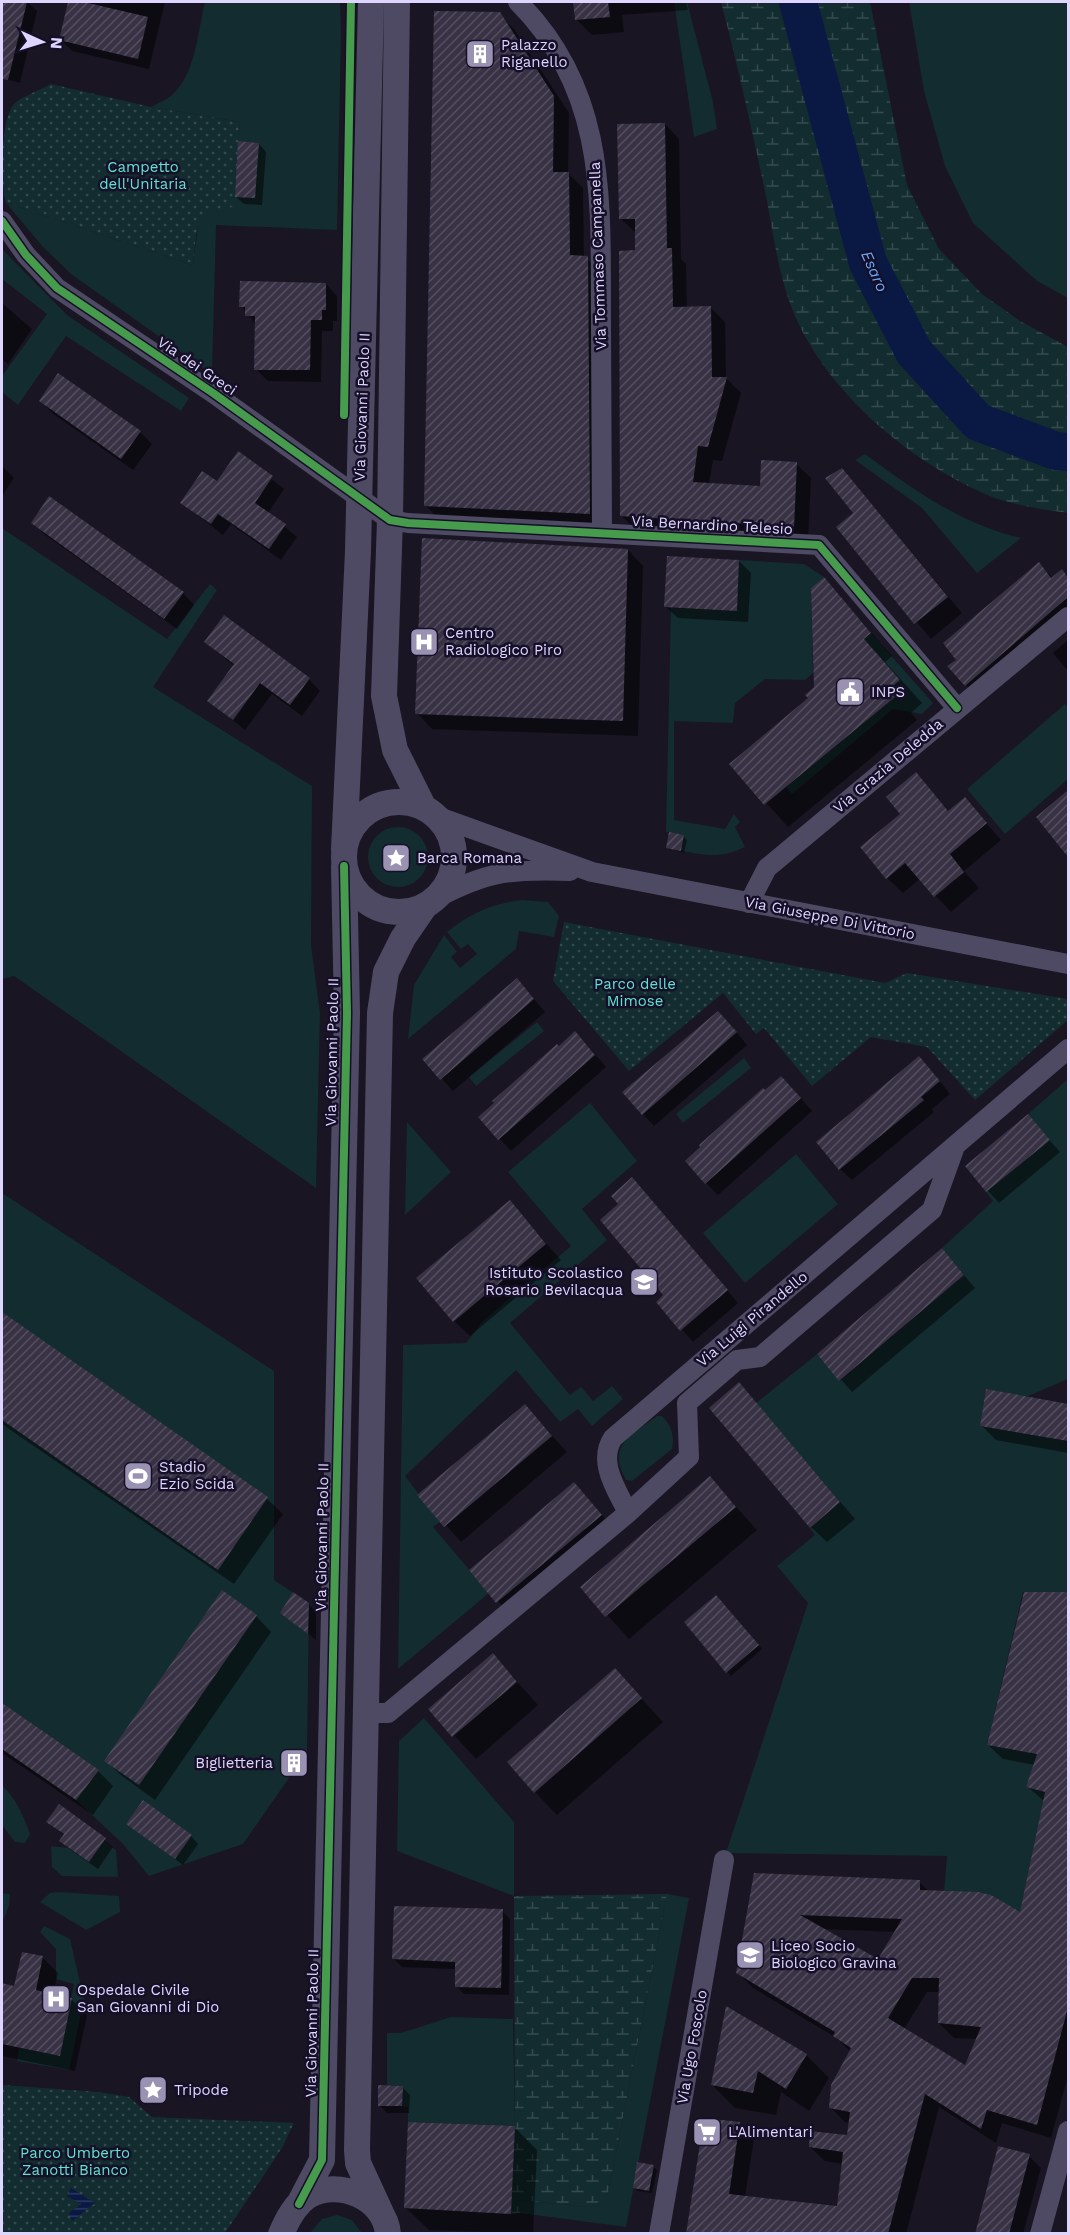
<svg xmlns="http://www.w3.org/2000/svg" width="1070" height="2235" font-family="'Work Sans',sans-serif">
<defs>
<pattern id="wetland-marsh" width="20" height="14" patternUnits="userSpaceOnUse" patternTransform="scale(1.5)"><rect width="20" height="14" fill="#132c30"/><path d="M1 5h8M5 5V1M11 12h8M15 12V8" fill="none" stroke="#354a4f"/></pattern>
<pattern id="park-dots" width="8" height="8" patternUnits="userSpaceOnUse" patternTransform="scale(1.5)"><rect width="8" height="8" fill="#132c30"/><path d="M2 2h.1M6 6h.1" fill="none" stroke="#354a4f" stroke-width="1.8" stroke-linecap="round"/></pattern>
<pattern id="water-rules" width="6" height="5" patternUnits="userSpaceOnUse" patternTransform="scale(1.5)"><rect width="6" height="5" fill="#0a1944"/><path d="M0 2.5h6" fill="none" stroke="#2d3a60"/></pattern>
<pattern id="building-hatch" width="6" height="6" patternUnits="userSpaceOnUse" patternTransform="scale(1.5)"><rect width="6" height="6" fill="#383244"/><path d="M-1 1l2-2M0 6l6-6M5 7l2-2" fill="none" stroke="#544f60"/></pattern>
</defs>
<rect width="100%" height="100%" fill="#191522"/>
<path fill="#132c30" d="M205,2H340L341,31L337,230L216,225L212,374L71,274L43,247L6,203L193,265L199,219L205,212L235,197L259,143L238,141L240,122L151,107C158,103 169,99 175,92C196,71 198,29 205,2Z
M674,2H687L713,102L717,129L694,137Z
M909,2H1068V298L1037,281L973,223L945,166L924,91Z
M2,249L67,315L189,398L181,411L66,336L18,405L2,392V376L47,314L2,279Z
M865,454C914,490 961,524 1021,538L977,573L922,508L855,460Z
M2,528L167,639L210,584L217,590L153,687L312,786L311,945L320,1013L316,1188L14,976L2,979Z
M739,560L804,564L824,577L811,588L813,673L805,680L765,679L735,703L733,723L674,721V820L725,829L734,814L740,822L735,827L745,847C720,859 707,855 681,851L684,835L666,832L671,608L736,611Z
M871,633L933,703L922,714L893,709L792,794L786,787L895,697L889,689L900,680L864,639Z
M1065,704L1068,708V779L1005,834L967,789Z
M368 857a30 30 0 1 1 60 0a30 30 0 1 1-60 0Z
M522,900L548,902L559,916L554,937L519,931L516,949L408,1039L414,985L444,935L457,952L451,957L460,968L477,954L468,944L461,949L447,932C470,913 494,903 522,900Z
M537,1022L544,1031L476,1086L469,1077Z
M744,1058L751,1068L683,1123L676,1114Z
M1068,1079V1379L1026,1397L986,1389L980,1426L1068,1441V1592H1023L987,1745L1037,1754L1027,1787L1045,1792L1020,1913L944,1892L947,1856L726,1853L808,1603L777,1566L815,1535L810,1528L840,1502L756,1403L817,1354L840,1381L964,1275L942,1248L993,1201L986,1192L1049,1140L1028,1114Z
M590,1103L637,1161L582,1209L607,1240L510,1323L570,1395L581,1387L593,1401L612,1386L623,1399L592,1426L578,1409L560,1422L516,1370L405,1476L440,1522L433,1527L489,1593L398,1669L403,1345L466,1343L483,1321L571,1246L508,1172Z
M407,1122L451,1172L405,1215Z
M796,1154L838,1204L745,1283L703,1233Z
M2,1193L274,1371V1580L309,1603L307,1752L243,1844L149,1876L123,1844L76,1800L2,1749Z
M657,1416H662C671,1424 675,1437 672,1449L632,1481L626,1480C606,1445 631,1436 657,1416Z
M424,1718L514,1822V1896L397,1851L399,1741Z
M2,1785C16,1799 24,1816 30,1834L25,1843L15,1842L2,1825Z
M104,1841L116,1850L118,1877L62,1876L52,1867L51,1846L69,1848L89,1862Z
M58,1892L119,1896L120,1912L86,1930L40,1902L50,1893Z
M2,1893L10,1894L9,1905L2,1924Z
M667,1894L689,1898L626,2227L520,2213L521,2200L586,2207L608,2193Z
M44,1926L70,1939L84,2000L69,2070L17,2061L19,2048L60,2056L74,1984L56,1979V1949L40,1932Z
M451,2017L513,2019L515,2126L408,2122V2107L402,2106V2086L387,2085V2033H401Z
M337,2215L352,2220L362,2233H310L322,2219Z"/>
<path fill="url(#wetland-marsh)" d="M721,2H870L907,185L939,249L982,294L1020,321L1068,347V513C1041,509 1010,505 985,494C906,459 822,388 791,306C778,272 773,232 766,196C752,130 738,66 721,2Z
M667,1894L608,2193L596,2204L586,2207L522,2200L520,2213L511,2214L515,2126L514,1896Z"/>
<path fill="url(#park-dots)" d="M51,84L151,107L240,122L238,141L259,143L255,198L235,197L233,207C191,210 198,230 193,265L6,203C0,183 0,121 14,104C23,96 40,90 51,84Z
M564,922L885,983L907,973L1068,999V1020L975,1100L927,1047L871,1037L812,1086L764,1028L756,1034L723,993L629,1071L553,981Z
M2,2085L99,2092L129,2097L152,2117L294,2123L282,2148L225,2233H2Z"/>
<path fill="url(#water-rules)" d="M71,2188L95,2203L72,2221L69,2213L81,2204L67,2196Z"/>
<path fill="#0007" fill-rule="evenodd" d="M2,2H27L37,11L20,83L2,78Z
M69,2H165L149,69L72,51L60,39Z
M575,2H686L688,10L622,15L624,32L592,35L577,20Z
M499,14L514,29L569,113L568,173L583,188L584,257L602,272L604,528L440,520L425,505Z
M665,124L679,139L681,259L686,264L687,308L710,307L725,322L726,378L741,393L722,461L713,460L709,484L761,487L796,464L811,478L808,541L636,530L622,516L637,251L636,233L620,218Z
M259,144L266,152L262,205L244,204L236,197Z
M326,284L337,296V321H333V331H322L321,382L268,381L256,369L257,326L241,306Z
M2,303L32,329L8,364L2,359Z
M41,401L140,432L152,444L133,470L52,413Z
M238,453L284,489L268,513L297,537L281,560L231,524L223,535L182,503L217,484Z
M2,466L14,478L2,496Z
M842,469L962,613L931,639L838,528L856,513Z
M33,522L183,593L194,605L177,629L44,534Z
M628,550L643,566L638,736L432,729L417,713Z
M739,561L751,573L748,622L678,618L666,607Z
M1039,564L1053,578L1062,571L1068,577V626L981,700L966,685L959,660Z
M824,579L892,656L885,662L922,703L911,713L917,720L788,827L731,764L810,698L816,688Z
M1068,640V671L1053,653Z
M206,642L309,679L320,691L302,716L272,694L245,730L209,701L234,666Z
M916,774L949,812L965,799L1001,840L964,871L979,888L951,912L920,879L903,893L887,878L903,814Z
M1068,792V855L1038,818Z
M683,836L687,840L684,853L667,847Z
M528,992L545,1012L453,1091L424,1059Z
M730,1024L747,1045L654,1126L643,1114Z
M587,1045L606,1067L511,1151L480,1117L559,1048Z
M930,1069L950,1094L932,1109L934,1112L852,1180L840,1169Z
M793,1089L812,1111L718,1195L706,1183L765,1092Z
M1028,1116L1060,1152L999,1203L967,1167Z
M632,1179L738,1303L693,1342L658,1302L665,1295L620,1204Z
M509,1202L561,1260L470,1336L454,1321Z
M953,1262L975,1288L852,1392L819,1354Z
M2,1314L267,1499L283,1514L234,1584L2,1424Z
M739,1384L855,1519L827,1542L811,1527Z
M987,1391L1068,1405V1453L996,1440L981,1425Z
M525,1406L567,1452L461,1542L419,1495Z
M710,1478L757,1530L629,1639L582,1587Z
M574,1484L616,1531L513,1618L471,1570Z
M1025,1593H1068V2076L1051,2138L1002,2123L996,2143L939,2107L906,2234H687L739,2124L754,2139L745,2197L838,2207L843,2164L825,2161L810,2147L848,2137L850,2123L845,2122L830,2107L851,2052L835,2037L753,1988L738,1973L755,1875L919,1882L930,1892L1021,1915L1045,1802L1028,1787L1035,1765L1003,1759L988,1745ZM822,1929L896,1932L879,1961ZM927,1992H940L939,2023L954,2038L978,2039L966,2067L904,2029Z
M720,1600L762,1649L731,1676L686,1622Z
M308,1604L316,1612V1640L282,1613Z
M256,1616L271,1632L155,1800L122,1776L106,1761Z
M493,1655L538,1705L476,1759L430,1709Z
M615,1670L663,1722L557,1815L535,1792Z
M2,1704L98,1771L113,1786L93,1815L2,1753Z
M59,1806L113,1847L98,1869L68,1848L61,1841L64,1835L48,1822Z
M128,1824L191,1836L198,1844L183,1865Z
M502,1911L510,1919L509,1995L464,1994L456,1986V1969L402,1967L394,1959Z
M42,1957L58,1973L53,1995L71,1999L87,2015L75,2071L2,2056V1985L16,1988Z
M728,2008L807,2056L829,2078L809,2111L781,2092L776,2115L735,2108L712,2085Z
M402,2087L410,2095L409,2113H387L379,2105Z
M514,2127L537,2150L533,2234L429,2230L406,2208Z
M1029,2156L1041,2168L1023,2234H976Z
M653,2167L657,2170L652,2193L638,2191L635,2187Z"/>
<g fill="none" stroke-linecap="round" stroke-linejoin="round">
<path stroke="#0a1944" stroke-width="38" d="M798,2L868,263L914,352L978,422L1056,451L1068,452"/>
</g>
<path fill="url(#building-hatch)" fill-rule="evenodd" d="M2,2H27L8,80L2,79Z
M68,2H84L148,17L138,59L59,40Z
M573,2H608L610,17L575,20Z
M434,11L500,12L554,96L553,172H569L570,255L588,256L590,514L424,506Z
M665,123L667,248H672L673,307L711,306L712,377H727L708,447L698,446L693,482L760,486L761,460L797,462L794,527L620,516L619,251L635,250V219H619L617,124Z
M238,141L259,143L255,198L235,197Z
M240,281L326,283V310H322V320H311L310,370H254L255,316H245V307H239Z
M58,373L141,431L121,459L39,401Z
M238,451L273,476L255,503L286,524L269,549L218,514L211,524L180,503L202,471L217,481Z
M842,468L948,597L914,624L836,527L853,513L825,478Z
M49,496L184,592L164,619L31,523Z
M422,538L628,549L623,721L415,714Z
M667,556L739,560L737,611L664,607Z
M1039,562L1051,578L1062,569L1068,578V597L965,686L947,666L956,660L943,643Z
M824,577L871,633L864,639L900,680L889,689L895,697L764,805L729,764L808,698L805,695L814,687L811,588Z
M224,615L310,678L290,705L260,683L233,720L207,701L234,664L204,642Z
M916,772L948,811L965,797L987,823L950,854L964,872L934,897L905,863L886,879L860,847L900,814L886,797Z
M1068,790V857L1036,817Z
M669,832L684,835L681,851L666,848Z
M517,978L534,999L440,1080L422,1059Z
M718,1011L737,1032L642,1115L622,1092Z
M575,1031L595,1055L498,1140L478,1117L494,1103L492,1101L557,1044L559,1046Z
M919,1056L940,1081L921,1097L924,1100L839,1170L816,1142Z
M781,1076L801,1098L705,1184L685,1161L700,1147L699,1145L763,1088L765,1090Z
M1028,1114L1050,1140L986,1192L965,1166Z
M632,1177L728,1290L680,1331L656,1302L663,1295L600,1220L618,1204L611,1196Z
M510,1200L546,1244L453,1322L416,1278Z
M942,1248L964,1275L839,1381L817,1354Z
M2,1312L268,1497L218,1570L2,1420Z
M739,1382L840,1502L810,1528L709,1408Z
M986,1389L1068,1404V1441L980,1426Z
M525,1404L552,1436L444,1527L417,1495Z
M710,1476L736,1507L605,1617L580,1587Z
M574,1482L602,1515L496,1603L469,1570Z
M222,1590L257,1615L139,1785L104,1761Z
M293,1592L309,1603L308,1634L280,1613Z
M1024,1592H1068V2007L1037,2125L987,2110L981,2129L925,2094L888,2234H686L704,2118L740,2122L729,2194L837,2206L843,2152L809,2147L810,2131L847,2135L850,2112L829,2108L831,2085L851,2048L833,2036L835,2032L736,1973L754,1873L920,1880V1890L978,1892L991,1895L1020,1912L1045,1792L1026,1787L1037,1754L987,1745ZM800,1915L902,1919L878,1959ZM912,1978H939L938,2023L981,2027L965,2065L888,2018Z
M716,1595L759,1645L726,1673L684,1622Z
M493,1653L517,1682L452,1737L428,1709Z
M615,1668L642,1698L534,1793L507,1762Z
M2,1703L99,1770L76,1800L2,1749Z
M143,1800L192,1835L175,1859L126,1824Z
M59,1804L106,1838L89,1862L59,1841L64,1834L46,1822Z
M394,1906L503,1909L501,1988L455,1987V1962L392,1959Z
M22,1952L43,1956L36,1990L72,1998L60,2056L2,2044V1983L14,1986Z
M726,2006L807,2054L786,2089L758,2071L753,2093L711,2085Z
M378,2085L403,2086L402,2106H378Z
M408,2122L515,2126L511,2214L404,2208Z
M998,2146L1030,2154L1009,2234H975Z
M637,2162L654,2165L649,2191L633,2188Z"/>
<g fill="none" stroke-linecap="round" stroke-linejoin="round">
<path stroke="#4e4a63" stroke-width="20" d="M518,2C610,94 600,207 601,327C601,395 602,463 602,532
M2,221L26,255L57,288L213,393L390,520L408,523L819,545L957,708
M436,816L592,872L1068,964
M435,899C487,871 511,869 570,871
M749,903L767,868L1068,617
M628,1513C617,1490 597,1462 613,1438L1068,1049
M366,1713H388L628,1513L689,1457L687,1403L737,1360L760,1357L932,1210L954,1149
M659,2234L724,1860
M1040,2234L1068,2131"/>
<path stroke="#4e4a63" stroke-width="26" d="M397,2L390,520L384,696L395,750L424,808
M344 857a55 55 0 1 1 110 0a55 55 0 1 1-110 0Z
M344,849L358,551L371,2
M299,2204L322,2160L347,1013L344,866
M381,2213L358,2163L357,2150L380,1013L386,972L403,938L425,906
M281,2234C287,2220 295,2204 308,2196C339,2178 385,2198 388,2234"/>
<g stroke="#160f28" stroke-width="11">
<path id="cycleway" d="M2,221L26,255L57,288L213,393L390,520L408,523L819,545L957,708
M344,415L351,2
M299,2204L322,2160L347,1013L344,866"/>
</g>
<use href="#cycleway" stroke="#469c4c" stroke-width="8"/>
</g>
<defs>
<g id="building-square" transform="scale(1.5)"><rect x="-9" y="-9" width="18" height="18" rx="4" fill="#9a92b2" stroke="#160f28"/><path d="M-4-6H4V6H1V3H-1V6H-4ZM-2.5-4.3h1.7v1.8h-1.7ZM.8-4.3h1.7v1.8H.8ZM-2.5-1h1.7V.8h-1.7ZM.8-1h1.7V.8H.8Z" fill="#fff"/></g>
<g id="hospital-square" transform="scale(1.5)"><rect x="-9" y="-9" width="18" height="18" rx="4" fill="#9a92b2" stroke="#160f28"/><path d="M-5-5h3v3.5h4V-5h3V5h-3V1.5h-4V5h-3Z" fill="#fff"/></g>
<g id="civic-square" transform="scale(1.5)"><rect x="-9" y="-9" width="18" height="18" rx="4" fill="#9a92b2" stroke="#160f28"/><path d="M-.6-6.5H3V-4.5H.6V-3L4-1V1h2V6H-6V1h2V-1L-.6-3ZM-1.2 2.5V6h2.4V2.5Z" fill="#fff"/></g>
<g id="sight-square" transform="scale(1.5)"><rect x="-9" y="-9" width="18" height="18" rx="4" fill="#9a92b2" stroke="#160f28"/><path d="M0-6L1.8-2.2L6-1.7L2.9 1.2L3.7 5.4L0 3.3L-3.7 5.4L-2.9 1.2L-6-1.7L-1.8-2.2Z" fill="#fff"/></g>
<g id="school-square" transform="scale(1.5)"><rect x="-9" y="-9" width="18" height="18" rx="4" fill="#9a92b2" stroke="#160f28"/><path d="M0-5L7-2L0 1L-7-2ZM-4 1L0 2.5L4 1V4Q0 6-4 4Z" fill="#fff"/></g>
<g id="stadium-square" transform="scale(1.5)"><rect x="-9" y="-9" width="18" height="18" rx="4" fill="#9a92b2" stroke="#160f28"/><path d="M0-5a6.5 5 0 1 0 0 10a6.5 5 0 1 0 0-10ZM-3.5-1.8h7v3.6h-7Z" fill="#fff"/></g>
<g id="supermarket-square" transform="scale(1.5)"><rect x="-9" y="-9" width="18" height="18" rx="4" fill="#9a92b2" stroke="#160f28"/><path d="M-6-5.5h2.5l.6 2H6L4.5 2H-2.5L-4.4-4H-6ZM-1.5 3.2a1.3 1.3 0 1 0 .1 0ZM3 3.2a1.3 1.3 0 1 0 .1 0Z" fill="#fff"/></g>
</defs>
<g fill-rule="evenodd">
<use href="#building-square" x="480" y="54"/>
<use href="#hospital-square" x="424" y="642"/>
<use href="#civic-square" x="850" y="692"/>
<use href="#sight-square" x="396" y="858"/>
<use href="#school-square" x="644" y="1282"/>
<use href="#stadium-square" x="138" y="1476"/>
<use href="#building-square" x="294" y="1763"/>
<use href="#school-square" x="750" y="1955"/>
<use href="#hospital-square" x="56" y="1999"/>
<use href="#sight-square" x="153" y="2090"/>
<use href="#supermarket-square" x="707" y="2132"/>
</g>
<g text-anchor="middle" stroke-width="5" stroke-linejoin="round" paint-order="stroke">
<g font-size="15" fill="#dfd6ff" stroke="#160f28" text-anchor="start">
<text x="501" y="50">Palazzo<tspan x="501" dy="17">Riganello</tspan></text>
<text x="445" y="638">Centro<tspan x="445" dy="17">Radiologico Piro</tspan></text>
<text x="871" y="697">INPS</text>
<text x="417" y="863">Barca Romana</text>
<text x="623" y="1278" text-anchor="end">Istituto Scolastico<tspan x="623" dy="17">Rosario Bevilacqua</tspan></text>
<text x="159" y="1472">Stadio<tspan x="159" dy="17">Ezio Scida</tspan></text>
<text x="273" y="1768" text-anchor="end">Biglietteria</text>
<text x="771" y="1951">Liceo Socio<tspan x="771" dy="17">Biologico Gravina</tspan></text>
<text x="77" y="1995">Ospedale Civile<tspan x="77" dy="17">San Giovanni di Dio</tspan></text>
<text x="174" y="2095">Tripode</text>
<text x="728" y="2137">L'Alimentari</text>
</g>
<g font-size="15" fill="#5ee3d0" stroke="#160f28">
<text x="143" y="172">Campetto<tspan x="143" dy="17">dell'Unitaria</tspan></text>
<text x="635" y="989">Parco delle<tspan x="635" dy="17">Mimose</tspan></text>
<text x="75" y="2158">Parco Umberto<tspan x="75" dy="17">Zanotti Bianco</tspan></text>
</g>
<g font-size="15" fill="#dfd6ff" stroke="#160f28">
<text transform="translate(598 256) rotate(-92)" y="5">Via Tommaso Campanella</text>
<text transform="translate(197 366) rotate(34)" y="5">Via dei Greci</text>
<text transform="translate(362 407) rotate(-88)" y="5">Via Giovanni Paolo II</text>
<text transform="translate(712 525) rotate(3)" y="5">Via Bernardino Telesio</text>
<text transform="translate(888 766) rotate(-40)" y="5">Via Grazia Deledda</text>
<text transform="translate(830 918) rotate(11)" y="5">Via Giuseppe Di Vittorio</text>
<text transform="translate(332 1052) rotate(-89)" y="5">Via Giovanni Paolo II</text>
<text transform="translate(752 1319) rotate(-40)" y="5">Via Luigi Pirandello</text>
<text transform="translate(322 1537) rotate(-89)" y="5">Via Giovanni Paolo II</text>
<text transform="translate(312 2023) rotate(-89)" y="5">Via Giovanni Paolo II</text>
<text transform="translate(692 2047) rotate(-80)" y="5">Via Ugo Foscolo</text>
</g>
<g font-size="16" font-style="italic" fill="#64a7ff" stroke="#160f28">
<text transform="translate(875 271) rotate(66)" y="6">Esaro</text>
</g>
</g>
<rect width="1070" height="2235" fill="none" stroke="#dfd6ff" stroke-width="6"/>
<g transform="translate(42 42) rotate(94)" stroke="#160f28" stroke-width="4.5" paint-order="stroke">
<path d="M0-4.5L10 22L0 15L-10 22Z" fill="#dfd6ff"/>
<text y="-9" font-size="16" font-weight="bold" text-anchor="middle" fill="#dfd6ff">N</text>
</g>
</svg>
